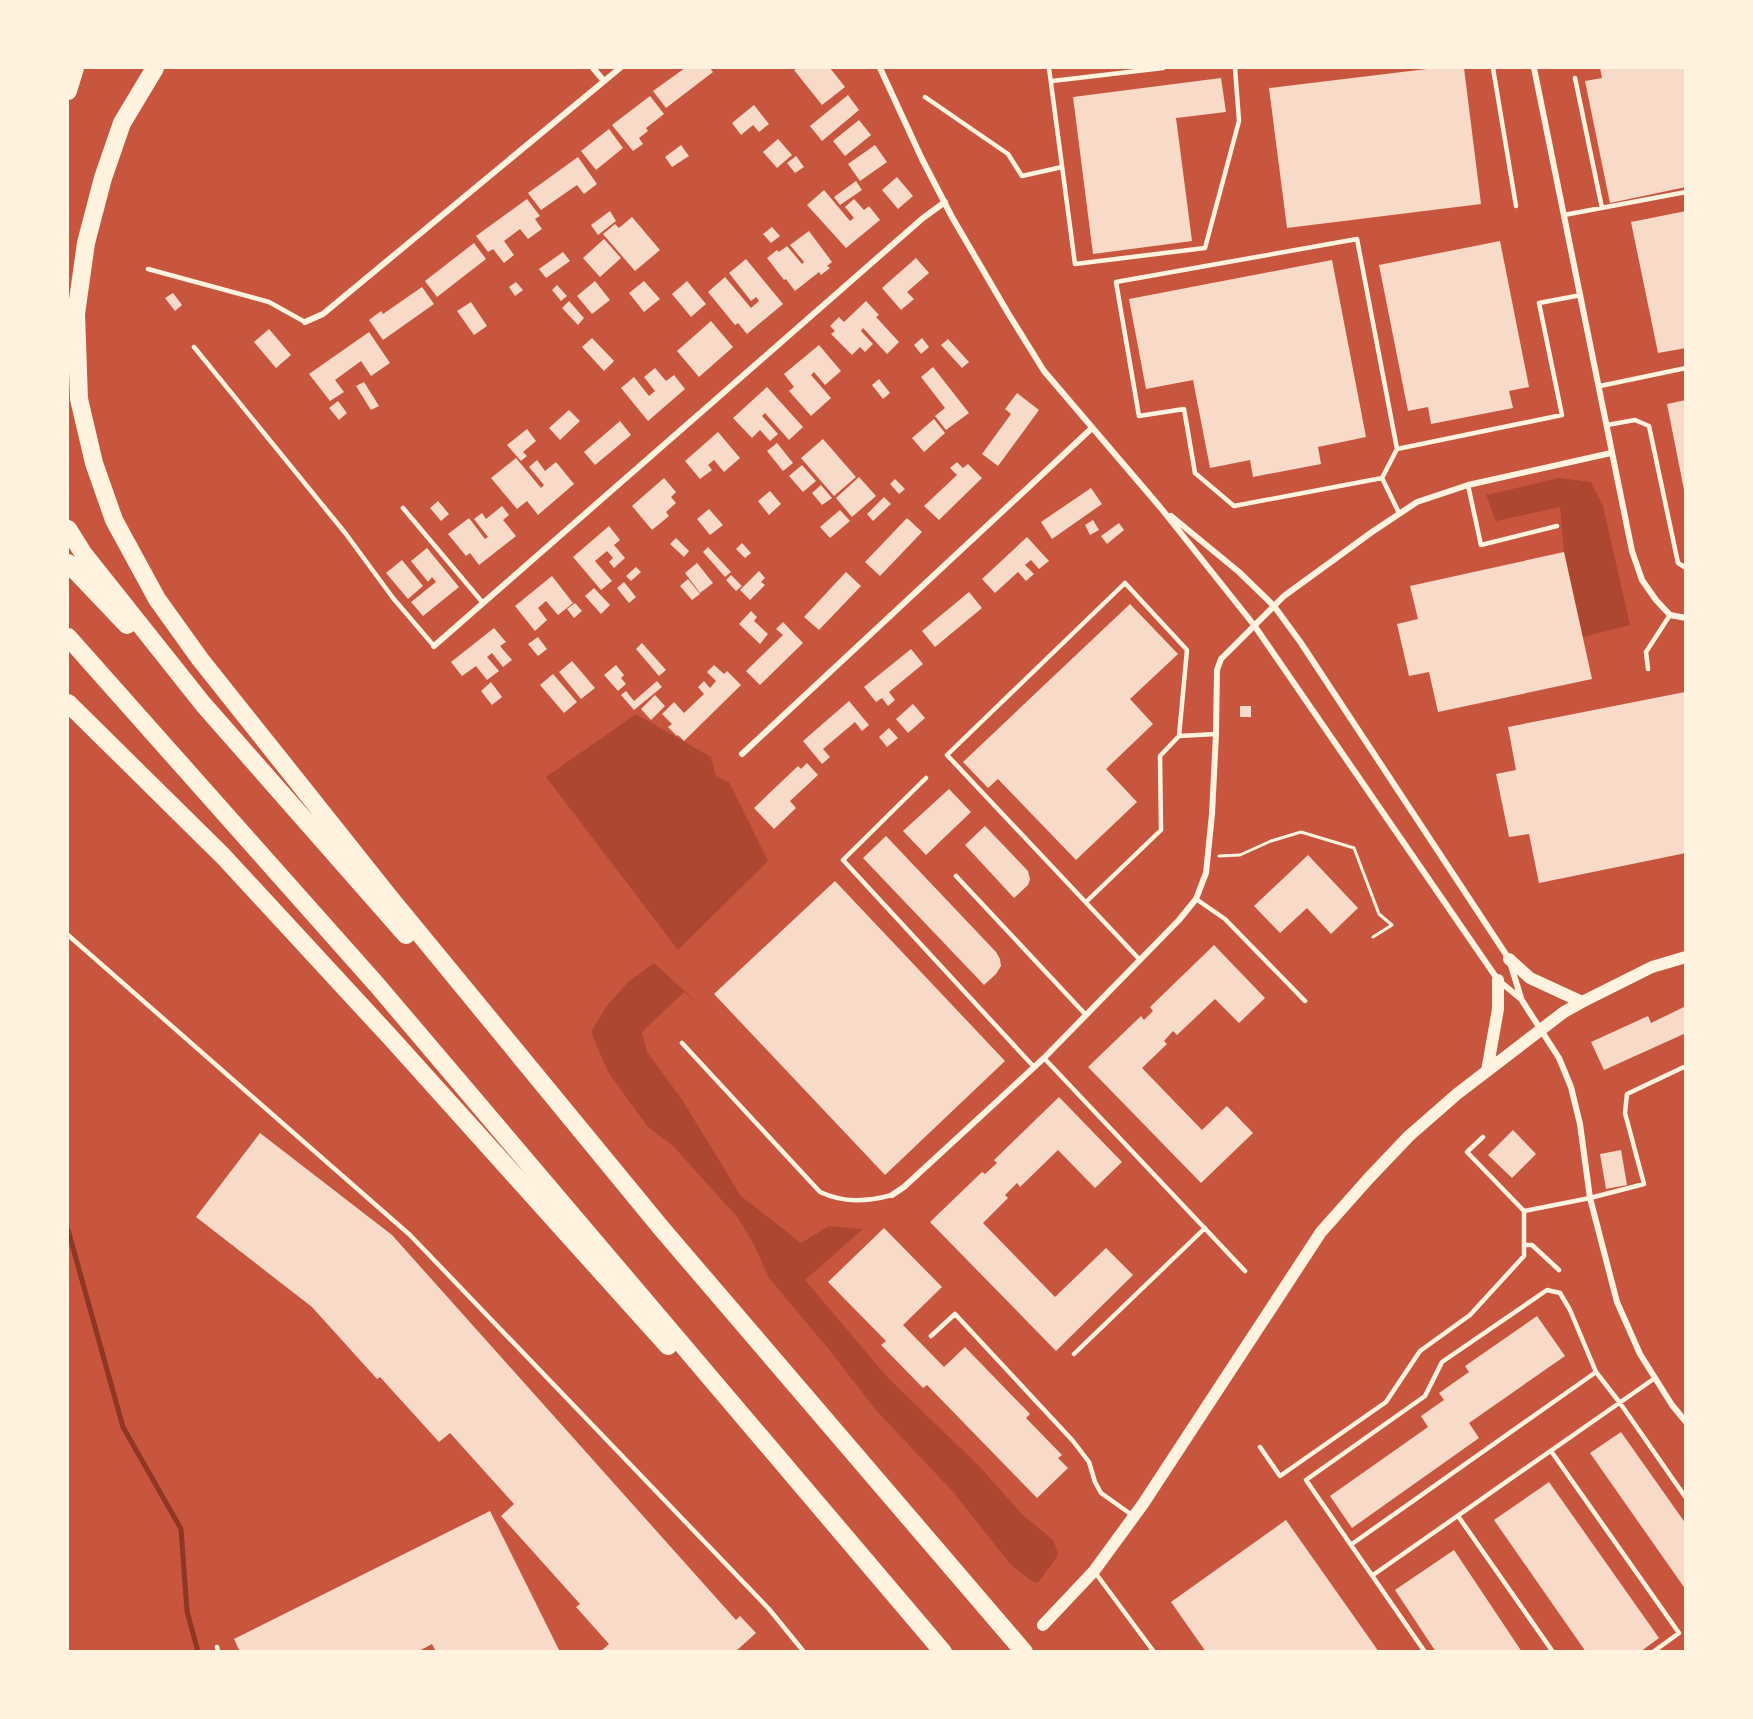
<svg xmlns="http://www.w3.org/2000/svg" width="1753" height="1719" font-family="'PT Sans Narrow',sans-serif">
<rect width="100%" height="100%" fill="#c8553d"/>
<path fill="#ae4732" d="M1559,478L1591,482L1603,506L1630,625L1583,637L1564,552L1560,507L1496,521L1486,495Z
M636,714L711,757L716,776L729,782L768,861L678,950L546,777Z
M654,963L700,1005L684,992L642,1032L647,1052L681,1098L741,1196L801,1243L829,1226L863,1229L805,1280L888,1378L979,1466L1022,1514L1054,1541L1058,1555L1038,1583L1030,1580L1010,1564L954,1493L875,1409L831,1352L769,1278L754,1245L738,1218L673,1146L648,1127L608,1072L591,1032L606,1007L628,982Z"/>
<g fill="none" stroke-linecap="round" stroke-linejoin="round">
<path stroke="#8f3625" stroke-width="5" d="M68,1230L123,1427L181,1529L187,1611L198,1652"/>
</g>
<path fill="#f7dbc8" d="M685,68H710L713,72L666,108L653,91Z
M798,68H830L845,87L822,105L794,70Z
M1435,68H1464L1481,204L1287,228L1269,88Z
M1600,68H1686V187L1610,203L1585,81L1602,78Z
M1221,78L1226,112L1176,118L1192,241L1093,254L1073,97Z
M848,95L859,110L822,141L810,126Z
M650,96L664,114L646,128L648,131L639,138L643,144L633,151L612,125Z
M754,105L769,124L759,132L753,125L741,135L732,123Z
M859,120L871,135L845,156L833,141Z
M609,129L623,148L596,170L581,151Z
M778,139L792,155L777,168L763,152Z
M681,145L689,156L672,167L665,157Z
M875,145L887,162L860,181L848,164Z
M796,156L804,167L795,173L787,163Z
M578,157L597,184L584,194L577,185L541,210L528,193Z
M897,177L913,196L898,209L882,190Z
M856,181L862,190L840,205L834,197Z
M824,190L850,221L854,218L845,207L854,199L864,210L869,206L880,220L846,248L807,205Z
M527,199L540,216L535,219L542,229L528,239L520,229L504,241L514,255L504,263L493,249L488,252L476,236Z
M610,211L616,221L598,235L591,225Z
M1686,211V348L1658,353L1631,222Z
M632,217L660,250L635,271L603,234L615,224L619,228Z
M772,227L780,236L771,243L763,234Z
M809,231L832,262L827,266L830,268L821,275L819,272L795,291L786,279L784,280L767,258L777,250L779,252L787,246L802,264L804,262L790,245Z
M604,239L621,258L600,277L583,258Z
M1500,241L1529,387L1509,391L1513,408L1431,424L1428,407L1408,411L1379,265Z
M474,243L486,259L437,297L425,281Z
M563,252L570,261L546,278L539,269Z
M916,258L929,273L907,292L914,299L901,310L882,288Z
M746,259L783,304L747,334L738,323L735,325L708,292L725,277L751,308L759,301L756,297L751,301L729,273Z
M1332,260L1366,437L1318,447L1321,464L1253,477L1250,460L1210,468L1193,380L1146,389L1129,299Z
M595,281L610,300L592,314L577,296Z
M644,281L660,299L644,312L629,293Z
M687,281L706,304L691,317L672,294Z
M516,282L523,290L515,296L509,287Z
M557,285L567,296L561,301L552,290Z
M422,287L434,304L383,340L369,320L381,311L383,314Z
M173,293L182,305L175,311L165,298Z
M569,301L584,318L578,325L562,308Z
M866,301L879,315L876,317L899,342L887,354L863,328L861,331L873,344L865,352L860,347L852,355L831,334L835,331L830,326L839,317L844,322Z
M471,302L487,326L474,335L457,311Z
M711,321L733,347L699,377L677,351Z
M269,329L291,355L276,368L254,342Z
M369,332L390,363L371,376L361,361L335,380L344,392L330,401L309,374Z
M592,338L614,361L604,371L582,347Z
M922,338L929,347L921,354L914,345Z
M948,339L969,362L962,368L941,345Z
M819,345L841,371L825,385L814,372L811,375L831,398L811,416L789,391L794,387L784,374Z
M933,367L969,413L946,430L935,416L945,408L921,377Z
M655,368L666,381L674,375L685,389L648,421L621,388L634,377L649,396L655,391L644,377Z
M879,379L890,393L883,399L872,385Z
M364,382L379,406L371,410L356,386Z
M767,387L803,427L789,440L765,413L762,416L778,434L770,441L760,430L752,438L733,418Z
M1017,393L1039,410L998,466L982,454L1011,414L1005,409Z
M1686,400V490H1684L1667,404Z
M338,401L347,413L339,420L329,408Z
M569,410L580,421L560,440L549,428Z
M934,419L945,433L924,452L912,438Z
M620,421L631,435L595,465L584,452Z
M527,429L536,441L523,452L527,456L521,461L507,445Z
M718,432L740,458L724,472L714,460L708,465L712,470L700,479L685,461Z
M823,439L856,477L834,496L801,458Z
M777,443L793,463L783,471L767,451Z
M516,458L541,488L544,485L529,467L537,460L545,471L556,462L574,484L538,515L527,501L517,509L491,478Z
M957,462L963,468L968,464L982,478L939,520L924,506L957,475L950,468Z
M802,465L816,481L803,492L789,476Z
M859,477L876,496L852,517L836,498Z
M664,478L676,492L671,497L676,503L666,512L669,516L652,530L632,506Z
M895,479L905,489L899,494L890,484Z
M821,485L832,498L822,505L812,493Z
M1091,488L1102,504L1052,539L1041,522Z
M770,491L781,504L769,515L758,501Z
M884,497L891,504L873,521L867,514Z
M438,501L449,514L441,521L430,508Z
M502,506L509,515L503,520L516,536L479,565L470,553L466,556L448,534L469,518L485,539L488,537L474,519L482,513L486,519Z
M709,509L723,525L710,535L697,519Z
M840,510L850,521L830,538L820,527Z
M907,518L922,532L880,576L865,562Z
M1093,520L1099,530L1090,535L1085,525Z
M1119,523L1124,530L1107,544L1101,536Z
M609,526L620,540L614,545L625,558L614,568L609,562L613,558L607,551L595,561L612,581L601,590L573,557Z
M1027,537L1049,561L1039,569L1031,560L1025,565L1034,574L1026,581L1018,572L995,593L982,579Z
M676,538L689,551L684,557L670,544Z
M742,543L751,553L745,558L736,549Z
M708,547L731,572L725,577L703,552Z
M427,548L459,587L423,616L411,602L436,582L432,577L428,582L411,561Z
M1564,552L1592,679L1438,712L1429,672L1409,676L1397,624L1418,619L1410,586Z
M402,560L423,586L408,599L386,573Z
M697,563L713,583L700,593L685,573Z
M636,567L641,572L631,581L626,576Z
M759,571L765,578L761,582L765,585L750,600L740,590Z
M846,572L861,586L819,630L804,617Z
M731,575L742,586L736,591L726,580Z
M552,576L573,603L558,615L546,601L538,608L547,620L535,631L515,606Z
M688,579L700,594L692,600L680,586Z
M624,582L636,597L629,603L617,588Z
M594,588L610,605L601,614L585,596Z
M969,592L982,608L935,647L922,631Z
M575,603L582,611L574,618L567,609Z
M1130,604L1178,654L1130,699L1153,724L1106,769L1137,802L1076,860L998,779L988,788L963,762Z
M751,611L757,617L754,621L768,634L760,644L739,624Z
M783,622L803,643L760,685L746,671L783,635L776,629Z
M494,628L506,642L500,646L512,660L503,667L492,653L487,657L499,671L487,680L476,666L462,676L451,662Z
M538,637L547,649L538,656L528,644Z
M642,643L666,670L659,676L636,649Z
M911,649L923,664L889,692L895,700L888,706L882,698L876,702L864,687Z
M572,661L595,688L581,699L559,672Z
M616,665L624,675L621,678L626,684L618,691L604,675Z
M714,665L724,674L727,671L741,685L684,741L678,735L677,736L668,727L672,724L662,714L674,702L684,713L704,694L698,687L704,681L710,688L716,681L707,672Z
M553,674L577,702L564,713L540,685Z
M657,681L662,687L634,710L621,695L626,691L634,701Z
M491,682L502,697L492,705L481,691Z
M1685,692L1686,853L1539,883L1529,834L1509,837L1496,774L1516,770L1508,727Z
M655,695L665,706L651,720L641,709Z
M849,701L869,725L862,731L855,722L823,749L830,757L822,764L803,741Z
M913,704L925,718L908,733L896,719Z
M1240,706H1251V717H1240Z
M889,728L898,738L887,747L879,737Z
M807,763L818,775L790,801L796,808L774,829L754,808L798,766L801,769Z
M949,789L971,812L926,855L903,831Z
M985,826L1028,871L1030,879L1028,885L1014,898L965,845Z
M886,836L996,952L1000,959L1001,966L996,974L984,985L863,858Z
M1308,855L1358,908L1331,934L1307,908L1280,933L1254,906Z
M835,881L1005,1061L885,1175L714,994Z
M1214,945L1265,998L1239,1023L1215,999L1177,1035L1173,1031L1164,1041L1167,1044L1142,1068L1202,1130L1227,1106L1253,1133L1201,1183L1088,1067L1141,1016L1144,1020L1153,1011L1150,1007Z
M1684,1007L1686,1010V1033L1604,1070L1591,1042L1648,1016L1651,1023Z
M1059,1097L1122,1162L1095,1188L1058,1150L1020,1187L1017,1183L1005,1195L1008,1198L983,1223L1055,1297L1106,1248L1133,1275L1056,1351L930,1222L982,1172L985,1174L997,1163L994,1160Z
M1513,1130L1536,1154L1512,1178L1488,1155Z
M260,1133L392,1235L736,1620L740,1616L756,1633L735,1652H600L609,1644L576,1607L580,1604L501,1516L514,1504L450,1433L439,1442L380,1377L377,1379L312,1307L196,1217Z
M1621,1150L1627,1185L1606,1189L1600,1154Z
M884,1228L942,1287L903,1325L944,1367L965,1347L1030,1414L1026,1418L1062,1455L1058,1458L1068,1468L1037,1498L927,1385L923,1388L881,1345L886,1341L828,1282Z
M1537,1316L1565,1356L1469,1423L1479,1438L1352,1528L1330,1496L1428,1427L1421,1416L1444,1400L1439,1393L1469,1372L1465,1366Z
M1621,1432L1686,1524V1590L1590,1453Z
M1549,1482L1659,1638L1640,1652H1586L1494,1520Z
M490,1511L560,1652H436L432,1644L417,1652H240L234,1639Z
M1286,1520L1379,1652H1206L1171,1602Z
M1454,1550L1522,1652H1436L1395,1590Z"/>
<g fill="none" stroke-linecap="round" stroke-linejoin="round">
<path stroke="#fff3e0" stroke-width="3" d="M1219,856L1240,855L1271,841L1301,832L1354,848L1379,914L1392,925L1373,937"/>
<path stroke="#fff3e0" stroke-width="4.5" d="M1049,68L1075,264L1205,248L1239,121L1235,68
M1493,68L1516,206
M1575,78L1602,208
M1052,81L1163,68
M925,97L1008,154L1022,176L1062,167
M1564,215L1686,192
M148,269L269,302L305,322
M194,347L346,534L393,598L434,646
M1600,386L1686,368
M1607,425L1635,420L1649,426L1678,563L1686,568
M1397,449L1357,239L1116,282L1139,416L1184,409L1195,473L1234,506L1382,478L1397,449L1562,415L1539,303L1581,295
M1382,478L1399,513
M1468,485L1481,545L1557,526
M403,508L483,603
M1648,669L1646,652L1670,615
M1179,736L1216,734
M926,778L843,860L1034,1067
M956,876L1086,1015
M1196,899L1225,919L1305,1001
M1086,902L1161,830L1160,756L1179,736L1187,650L1125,583L947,755L1140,960
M68,935L410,1235L769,1609L804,1652
M682,1043L820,1192C844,1203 866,1202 892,1195
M1044,1058L1245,1271
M1524,1211L1590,1198L1644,1184L1625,1113L1627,1094L1686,1066
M1524,1245H1532L1559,1270
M931,1336L955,1314L1073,1441L1089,1462L1095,1482L1101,1493L1132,1515
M1074,1354L1205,1228
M1260,1447L1280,1476L1386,1402L1420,1351L1470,1315L1524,1256V1211L1467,1152L1483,1137
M1551,1451L1679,1633L1653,1652
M1458,1516L1553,1652
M1352,1544L1596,1372
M1094,1571L1154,1652
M1373,1575L1655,1378
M217,1647L218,1652
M1425,1652L1306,1480L1425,1396L1442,1362L1547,1290L1560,1293L1570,1310L1596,1372L1620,1403L1686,1498"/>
<path stroke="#fff3e0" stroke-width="6" d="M593,68L604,81
M880,68L922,159L952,217L1008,313L1044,371L1160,507L1254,625L1498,980L1521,999L1559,1058L1571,1087L1580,1124L1590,1198L1617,1302L1640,1354L1672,1405L1686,1422
M1534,68L1632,551L1642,580L1656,600L1670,615L1686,618
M305,322L323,314L620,68
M1171,516L1239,572L1274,606L1301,643L1509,959L1521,998
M434,646L923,218L945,202
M742,754L1092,428
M892,1195L904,1187L1044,1058L1179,920L1196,899L1206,873L1212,814L1216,734L1217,670L1221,659L1284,596L1372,532L1417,502L1468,485L1611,453"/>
<path stroke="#fff3e0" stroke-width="12" d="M1509,959L1530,978L1582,1002
M1487,1071L1498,1009V980
M1043,1625L1094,1571L1143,1504L1321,1232L1369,1178L1409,1136L1457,1094L1564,1012L1582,1002L1652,967L1686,957"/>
<path stroke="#fff3e0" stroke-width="18" d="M155,68L122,123L103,178L86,243L76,314L79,399L94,463L114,520L157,599L200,659L391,899L662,1229L1024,1652
M68,91L75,68
M68,529L83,553L203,704L406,935
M68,563L127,625
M68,637L377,985L943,1652
M68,703L223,856L392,1039L668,1346"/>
</g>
<rect width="1753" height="1719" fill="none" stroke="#fff3e0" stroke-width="138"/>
</svg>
